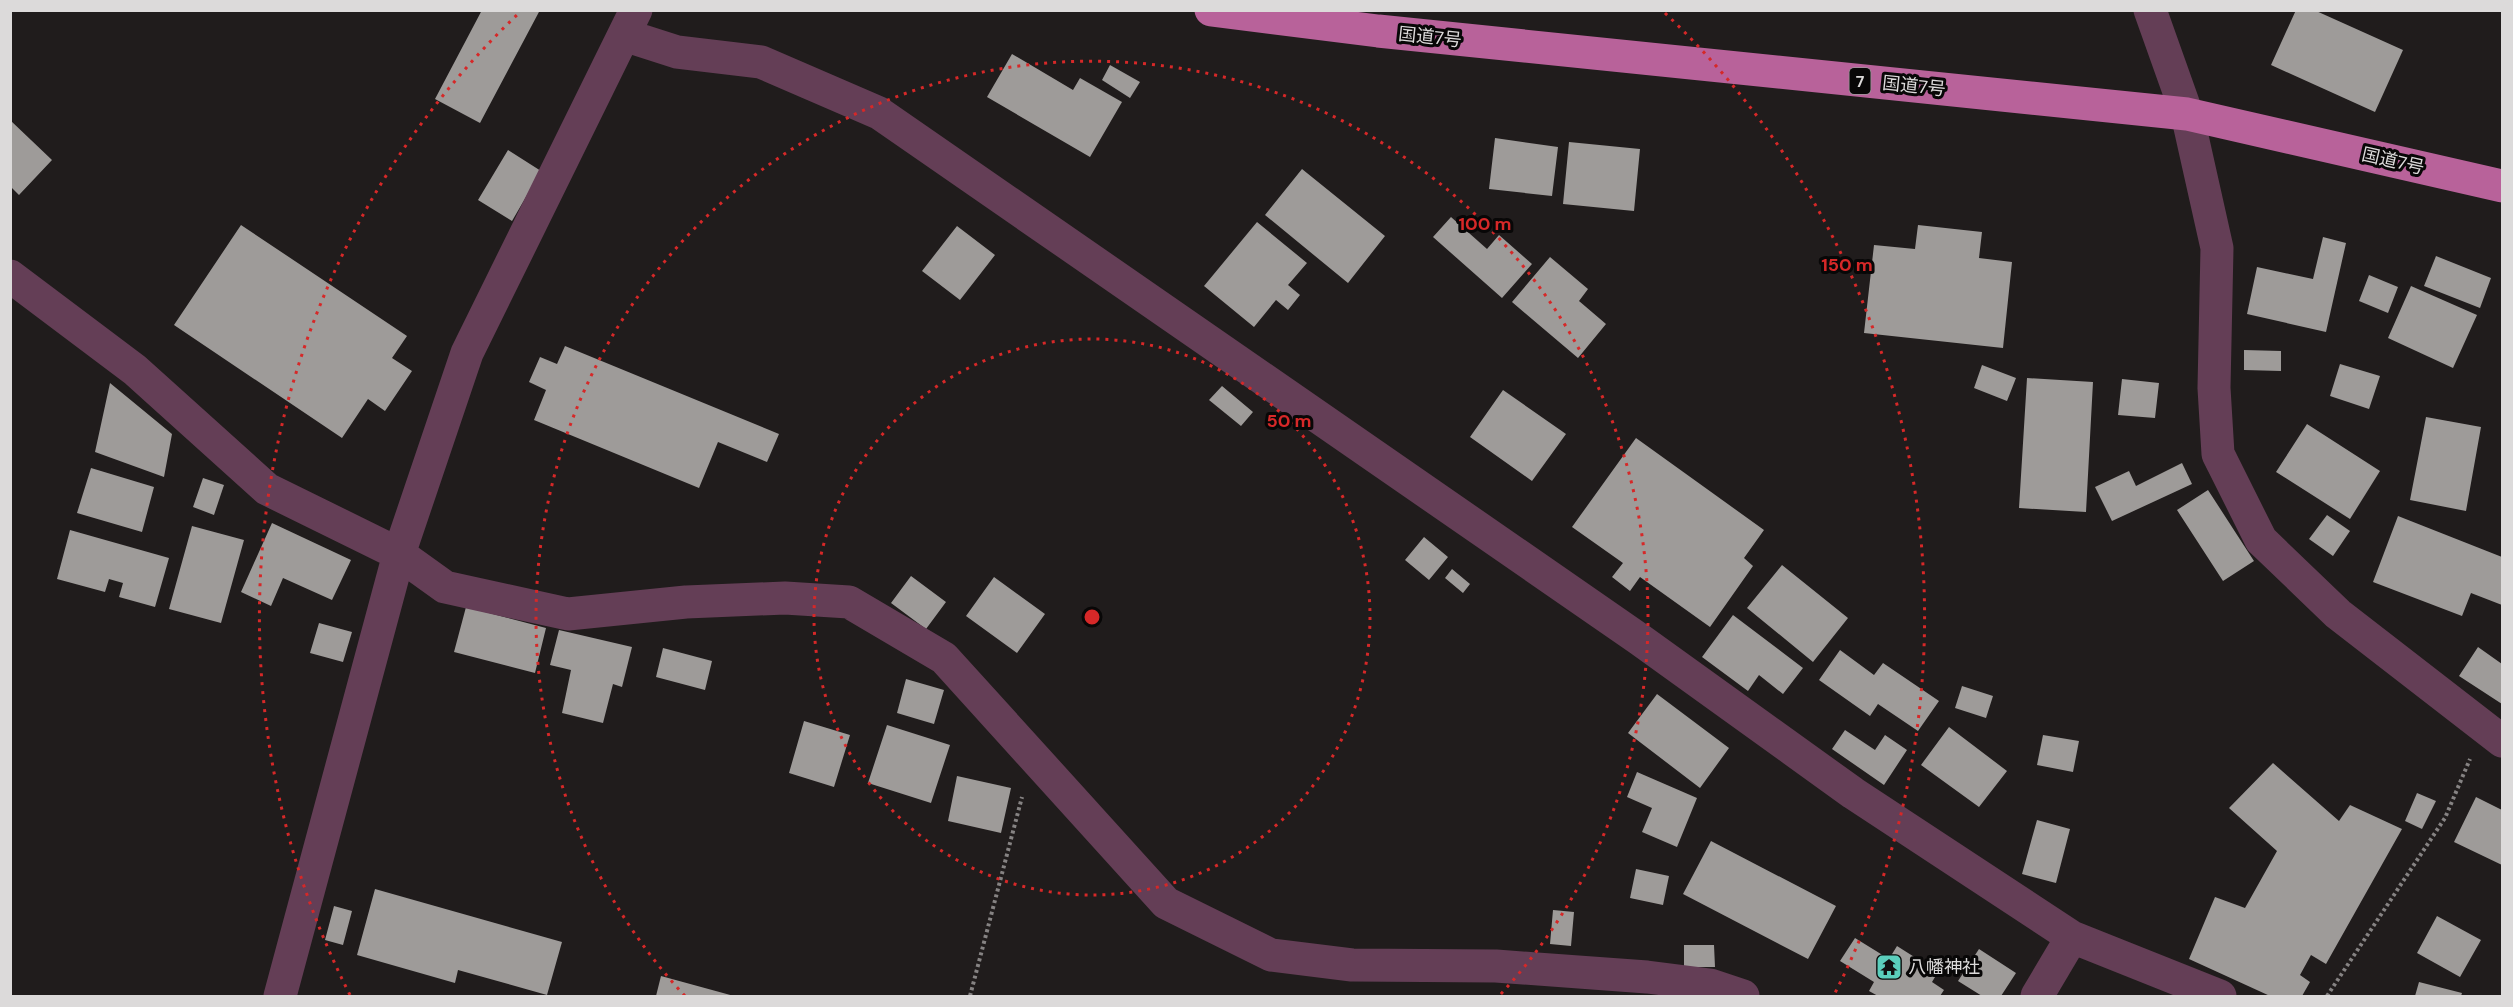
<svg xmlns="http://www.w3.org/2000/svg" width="2513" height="1007" font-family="'DM Sans','Noto Sans JP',sans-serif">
<rect width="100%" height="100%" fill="#201c1c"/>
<path fill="#9e9b99" d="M482,10H540L480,123L435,99Z
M2296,10H2314L2403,50L2375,112L2271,65Z
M1012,54L1073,90L1080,78L1122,102L1090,157L987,97Z
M1110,65L1140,82L1130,98L1102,80Z
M10,120L52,160L19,195L10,186Z
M1495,138L1558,147L1552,196L1489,189Z
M1569,142L1640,149L1634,211L1563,204Z
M508,150L541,171L512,221L478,200Z
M1302,169L1385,236L1348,283L1265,215Z
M1451,217L1487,249L1499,235L1532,264L1502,298L1433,237Z
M1257,222L1307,263L1288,285L1300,295L1288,310L1276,300L1254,327L1204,286Z
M241,225L407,336L392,358L412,371L385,411L368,399L342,438L174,325Z
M1918,225L1982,232L1979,258L2012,262L2003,348L1864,333L1874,245L1915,249Z
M957,226L995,255L960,300L922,271Z
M2323,237L2346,243L2326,332L2247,314L2257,267L2313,279Z
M2436,256L2491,278L2480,308L2424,286Z
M1550,257L1588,289L1579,301L1606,324L1578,358L1512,302Z
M2369,275L2398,287L2388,313L2359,301Z
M2411,286L2477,315L2453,368L2388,338Z
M565,346L779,434L767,462L718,442L699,488L534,420L546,390L529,382L540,357L557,364Z
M2244,350L2281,351V371L2244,370Z
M2340,364L2380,376L2369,409L2330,396Z
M1982,365L2016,378L2007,401L1974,388Z
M2027,378L2093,382L2086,512L2019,508Z
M2122,379L2159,383L2155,418L2118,415Z
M110,383L172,434L164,477L95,452Z
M1222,386L1253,412L1241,426L1209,400Z
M1503,390L1566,434L1532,481L1470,437Z
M2426,417L2481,427L2466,511L2410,500Z
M2307,424L2380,471L2350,519L2276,472Z
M1636,438L1764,530L1744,558L1753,566L1710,627L1640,577L1630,591L1612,577L1623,563L1572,527Z
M2182,463L2192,484L2112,521L2095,487L2129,471L2136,486Z
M91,468L154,487L142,532L77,513Z
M203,478L224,485L214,515L193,507Z
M2208,490L2254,561L2223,581L2177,510Z
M2327,515L2350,531L2333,556L2309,539Z
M2398,516L2502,557V605L2471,593L2462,616L2373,582Z
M272,523L351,560L332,600L283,578L271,606L241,592Z
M192,526L244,540L221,623L169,609Z
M70,530L169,558L155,607L119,597L123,583L109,579L105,592L57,579Z
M1424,537L1448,557L1429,580L1405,560Z
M1782,565L1848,618L1813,662L1747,608Z
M1452,569L1470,584L1463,593L1445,578Z
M911,576L946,602L926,629L891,603Z
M994,577L1045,614L1017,653L966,616Z
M466,607L546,628L535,673L454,652Z
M1733,615L1803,668L1783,694L1759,675L1748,691L1702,657Z
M319,623L352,632L343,662L310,653Z
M559,630L632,647L622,687L613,684L603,723L562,713L571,670L550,665Z
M2478,647L2502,664V704L2459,676Z
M663,648L712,661L705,690L656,677Z
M1840,650L1874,675L1883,663L1939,701L1918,731L1878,704L1870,716L1819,680Z
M906,679L944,690L934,724L897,713Z
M1962,686L1993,696L1986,718L1955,708Z
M1657,694L1729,748L1700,788L1628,733Z
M804,721L850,735L834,787L789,773Z
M887,725L950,745L931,803L868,783Z
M1949,727L2007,771L1979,807L1921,765Z
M1845,730L1875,750L1885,735L1907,750L1884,785L1832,749Z
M2043,735L2079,741L2073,772L2037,765Z
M2273,763L2339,821L2350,805L2402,829L2326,964L2311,955L2300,975L2310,982L2302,996H2270L2189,959L2215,897L2245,908L2277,851L2229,808Z
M1637,772L1697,798L1677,847L1642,832L1652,808L1627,797Z
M957,776L1011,788L1001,833L948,821Z
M2417,793L2436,801L2422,829L2405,821Z
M2476,797L2502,810V865L2454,842Z
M2037,820L2070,829L2056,883L2022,874Z
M1711,841L1836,906L1808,959L1683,894Z
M1636,869L1669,876L1663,905L1630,898Z
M375,889L562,942L547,995L458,970L455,983L357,955Z
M334,906L352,911L343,945L325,940Z
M1553,910L1574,912L1571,946L1550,944Z
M2437,916L2481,940L2460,977L2417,953Z
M1855,938L1889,959L1897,946L1938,972L1932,982L1944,990L1940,996H1878L1869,991L1874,982L1840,961Z
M1684,945H1714L1715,967H1684Z
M1979,949L2016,973L2001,996H1982L1958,981Z
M661,976L734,996H656Z
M2419,982L2462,993L2461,996H2415Z"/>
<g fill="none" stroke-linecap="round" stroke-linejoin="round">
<path stroke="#868383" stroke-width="4" stroke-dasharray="3 3" stroke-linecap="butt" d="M970,996L1022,797
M2327,996L2445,818L2470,759"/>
<path stroke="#643e56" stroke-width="33" d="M2150,10L2187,114L2217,248L2214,388L2218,454L2261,540L2338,614L2502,741
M624,35L677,52L761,62L879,113L1639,639L1853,793L2072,937L2220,996
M10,276L135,370L267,489L399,554L445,587L568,614L686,602L785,598L849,602L944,658L1166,903L1271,955L1352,965L1496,966L1647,977L1710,985L1743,996
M280,996L399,554L467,353L636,10
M2037,996L2072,937"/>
<path stroke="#b8629a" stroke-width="33" d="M1211,10L1378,31L2187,114L2502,186"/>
</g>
<g fill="none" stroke="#d62828" stroke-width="3" stroke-dasharray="3 6">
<circle cx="1092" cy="617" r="278"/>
<path d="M685 996A556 556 0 1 1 1499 996"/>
<path d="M350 995A833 833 0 0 1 519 13M1665 13A833 833 0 0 1 1834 995"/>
</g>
<defs>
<g id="temple-square" transform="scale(1.35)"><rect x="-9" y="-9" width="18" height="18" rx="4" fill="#5bcebc" stroke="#080707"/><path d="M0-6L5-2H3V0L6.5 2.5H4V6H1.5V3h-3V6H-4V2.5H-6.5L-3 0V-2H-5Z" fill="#111"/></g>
</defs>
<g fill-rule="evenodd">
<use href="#temple-square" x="1889" y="967"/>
</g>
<g text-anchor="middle" stroke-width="6" stroke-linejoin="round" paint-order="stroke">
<rect fill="#080707" stroke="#9c9b9b" stroke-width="1.5" x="1849.5" y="68" width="21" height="26" rx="4.5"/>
<g font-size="16" font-weight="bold" fill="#dcdada">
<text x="1860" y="87">7</text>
</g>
<g font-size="18" fill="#dcdada" stroke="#080707">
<text transform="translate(1430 37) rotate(6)" y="6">国道7号</text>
<text transform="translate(1914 86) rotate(6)" y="6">国道7号</text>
<text transform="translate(2393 161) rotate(13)" y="6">国道7号</text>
</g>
<g font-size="18" fill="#dcdada" stroke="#080707" text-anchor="start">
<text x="1908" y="973">八幡神社</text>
</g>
</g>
<circle cx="1092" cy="617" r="9" fill="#d62828" stroke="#080707" stroke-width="3"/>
<g font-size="18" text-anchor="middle" font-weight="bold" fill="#d62828" stroke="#080707" stroke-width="6" stroke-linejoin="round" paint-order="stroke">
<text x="1485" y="230">100 m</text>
<text x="1847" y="271">150 m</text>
<text x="1289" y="427">50 m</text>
</g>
<rect width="2513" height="1007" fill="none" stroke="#dcdada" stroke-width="24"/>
</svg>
